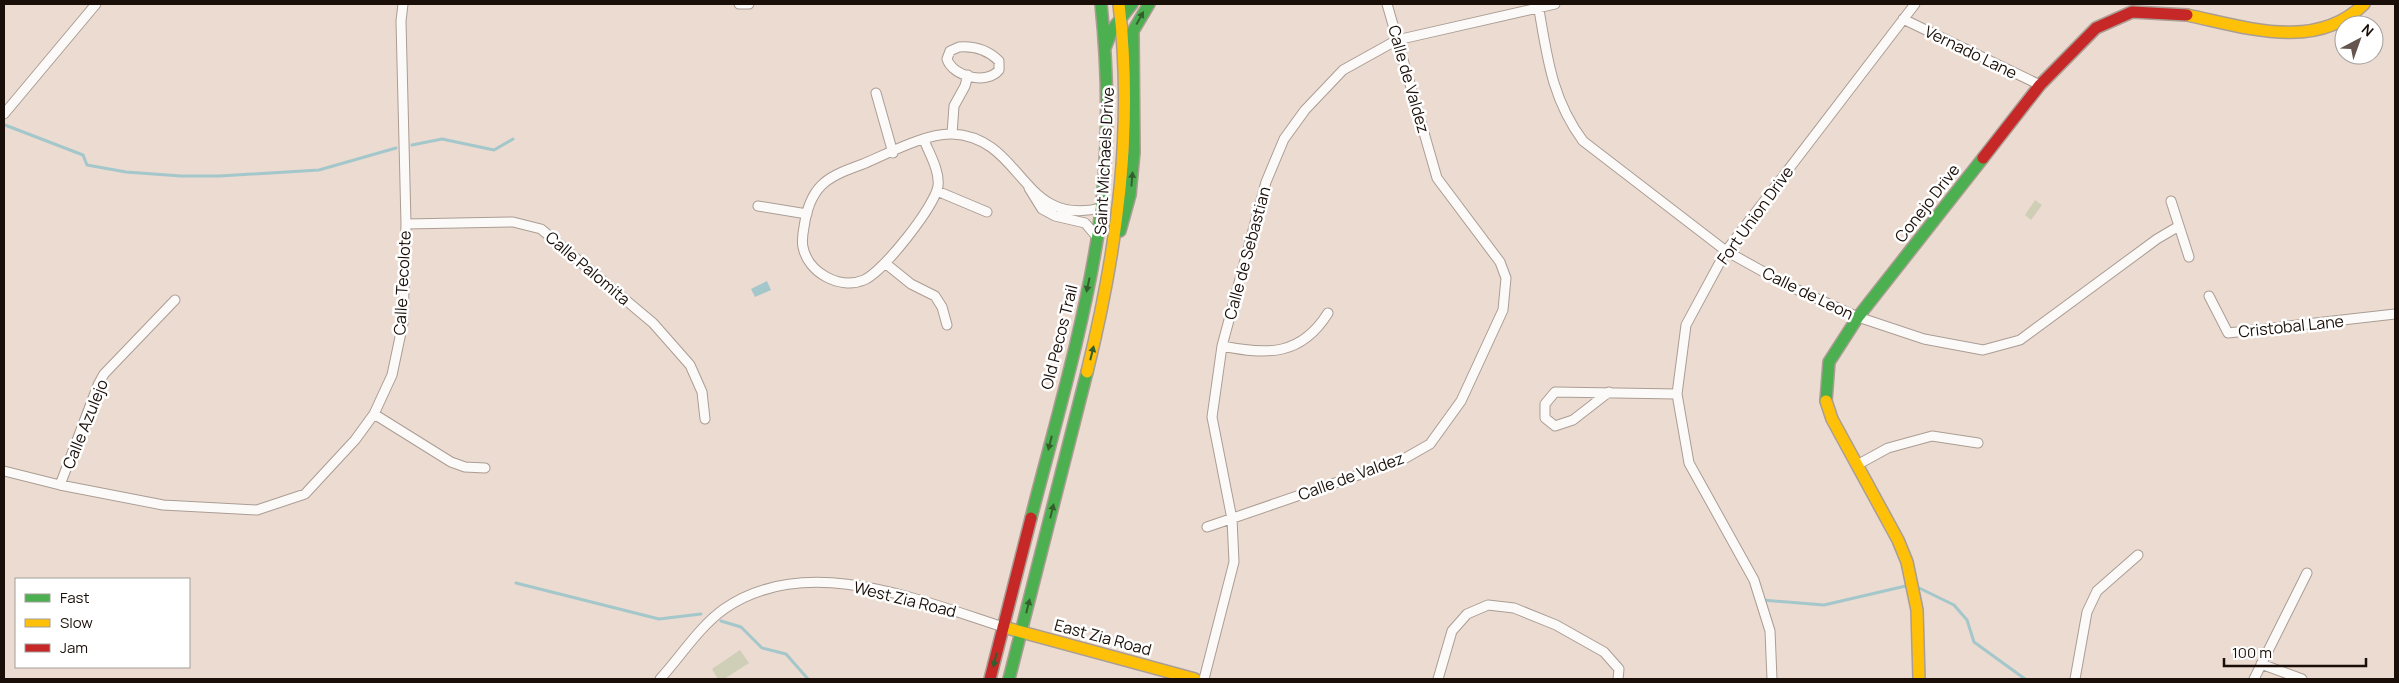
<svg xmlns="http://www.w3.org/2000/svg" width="2399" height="683" font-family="Manrope,sans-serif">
<rect width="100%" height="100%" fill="#ecdbd0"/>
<path fill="#cecfb6" d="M2035,200L2042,205L2031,220L2025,215Z
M740,650L749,663L724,679H718L712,669Z"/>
<path fill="#a3c7ca" d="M767,281L771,290L755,297L751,289Z"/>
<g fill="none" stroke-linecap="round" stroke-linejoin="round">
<path stroke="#a3c7ca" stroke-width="3" d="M5,125L83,155L87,165L126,172L181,176H219L319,170L396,148
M412,145L442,139L494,150L513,139
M516,583L659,619L701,614
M1915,586L1954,605L1967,620L1974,642L2025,679
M1762,600L1824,605L1910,585
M721,621L741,627L762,648L786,654L808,679"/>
<g stroke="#aa9d94" stroke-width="11">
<path id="street" d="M739,4H749
M1538,4C1547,55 1551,98 1583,141L1726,251L1789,286L1858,317L1924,339L1983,350L2020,340L2157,239L2179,226
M1903,19L2040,85
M959,47C973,46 988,50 999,61V70C987,85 953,77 947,59L950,51Z
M876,93L893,153
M4,114L96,4
M952,134L954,106L965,86L968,75
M924,140C929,153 940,171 938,186C935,206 883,272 864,280C840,290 808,273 803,247C801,238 804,229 805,221C812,183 830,176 863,164C887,154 926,133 952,134C1024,137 1020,228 1101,208
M1029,188L1042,209L1055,216L1085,223L1097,237
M937,191L987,212
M2171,201L2189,257
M758,206L807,214
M406,224L513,222L541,229L653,323L690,365L702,392L705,419
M885,263L911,284L935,296L942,307L947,325
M2209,296L2228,333L2395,314
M1222,346C1268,355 1301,356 1328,313
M1609,392L1573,420L1555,426L1545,418V404L1555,392L1677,394
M374,414L451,462L465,467L485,468
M1857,465L1888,448L1932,436L1978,443
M4,471L60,485L163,505L257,510L305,494L355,440L374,414L392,375L403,323L406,224L401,21L403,4
M60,485L98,385L104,374L175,300
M1207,527L1402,460L1430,444L1461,401L1503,310L1506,278L1500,262L1437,178L1387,4
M2261,664L2302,679
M660,679C681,656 699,627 724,609C806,552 919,600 1003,627
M1204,679L1234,562L1232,519L1212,417L1222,346L1266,182L1284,139L1305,110L1343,70L1397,40L1555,4
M1438,679L1452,631L1467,614L1488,605L1514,608L1556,625L1604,652L1619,669L1618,679
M1772,679L1770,631L1754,580L1689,463L1677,394L1686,325L1726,251L1915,4
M2075,679L2087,612L2097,591L2138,555
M2254,679L2307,573"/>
</g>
<g stroke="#aa9d94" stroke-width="14">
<path id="fast" d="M1105,48L1112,30L1132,4
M1120,231L1130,195L1134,152L1133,31L1149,4
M1826,401L1829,362L1858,317L1983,158
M1031,518C1055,424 1083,330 1098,234C1109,158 1109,81 1101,4
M1009,679L1087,372"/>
</g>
<g stroke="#aa9d94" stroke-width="14">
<path id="slow" d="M2187,15C2245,27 2316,52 2364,4
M1087,372C1117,251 1134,129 1119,4
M1826,401L1832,419L1898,540L1907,562L1917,610L1919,679
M1003,627L1195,679"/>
</g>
<g stroke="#aa9d94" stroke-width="14">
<path id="jam" d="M1983,158L2040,85L2096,28L2132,12L2187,15
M990,679L1031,518"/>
</g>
<use href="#street" stroke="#fcfaf8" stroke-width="9"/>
<use href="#fast" stroke="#4caf50" stroke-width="11"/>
<use href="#slow" stroke="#ffc107" stroke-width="11"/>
<use href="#jam" stroke="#c62828" stroke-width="11"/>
</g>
<defs><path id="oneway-solid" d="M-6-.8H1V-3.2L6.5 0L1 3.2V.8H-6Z" transform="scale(1.25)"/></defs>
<g fill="#335f2c">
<use href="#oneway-solid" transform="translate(1140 18) rotate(-61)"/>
<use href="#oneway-solid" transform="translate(1132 179) rotate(-85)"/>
<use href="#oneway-solid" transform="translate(1088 285) rotate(102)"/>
<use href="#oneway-solid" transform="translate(1092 353) rotate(-76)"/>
<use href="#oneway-solid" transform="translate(1050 443) rotate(104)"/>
<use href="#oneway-solid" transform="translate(1052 511) rotate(-76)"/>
<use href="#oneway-solid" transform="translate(1028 606) rotate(-76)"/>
<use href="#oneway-solid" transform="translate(995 660) rotate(104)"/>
</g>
<g text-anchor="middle" stroke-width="5" stroke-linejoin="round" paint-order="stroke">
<g font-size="16" fill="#1a0f08" stroke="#fff">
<text transform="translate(1971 52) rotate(26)" y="6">Vernado Lane</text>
<text transform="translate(1409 79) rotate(74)" y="6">Calle de Valdez</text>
<text transform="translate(1104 161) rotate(-87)" y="6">Saint Michaels Drive</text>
<text transform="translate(1927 203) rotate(-52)" y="6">Conejo Drive</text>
<text transform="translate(1755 215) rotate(-54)" y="6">Fort Union Drive</text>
<text transform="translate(1247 253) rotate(-75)" y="6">Calle de Sebastian</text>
<text transform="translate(588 268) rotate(40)" y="6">Calle Palomita</text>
<text transform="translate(402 283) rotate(-87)" y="6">Calle Tecolote</text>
<text transform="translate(1808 293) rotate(26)" y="6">Calle de Leon</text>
<text transform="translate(2291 326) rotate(-6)" y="6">Cristobal Lane</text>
<text transform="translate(1059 337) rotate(-76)" y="6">Old Pecos Trail</text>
<text transform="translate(85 424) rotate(-68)" y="6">Calle Azulejo</text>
<text transform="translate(1351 476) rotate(-20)" y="6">Calle de Valdez</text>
<text transform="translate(905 599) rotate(14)" y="6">West Zia Road</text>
<text transform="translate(1103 637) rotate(15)" y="6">East Zia Road</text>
</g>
</g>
<rect width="2399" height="683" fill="none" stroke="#1a0f08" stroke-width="10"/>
<rect x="15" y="578" width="175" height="90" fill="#ffffff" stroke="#a39f9c"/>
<rect x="25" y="594" width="25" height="8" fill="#4caf50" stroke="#a39f9c"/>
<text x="60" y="603" font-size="15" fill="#1a0f08">Fast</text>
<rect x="25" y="619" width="25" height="8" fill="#ffc107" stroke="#a39f9c"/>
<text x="60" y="628" font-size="15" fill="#1a0f08">Slow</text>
<rect x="25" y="644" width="25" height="8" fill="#c62828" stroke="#a39f9c"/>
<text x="60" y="653" font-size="15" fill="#1a0f08">Jam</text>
<g transform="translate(2359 40) rotate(41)"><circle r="24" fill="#ffffff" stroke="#a39f9c"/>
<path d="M0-4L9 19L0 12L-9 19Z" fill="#64564e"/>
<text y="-8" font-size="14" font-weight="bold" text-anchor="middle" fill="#1a0f08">N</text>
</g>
<path d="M2224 658v8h142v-8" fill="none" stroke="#1a0f08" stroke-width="2.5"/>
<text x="2232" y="658" font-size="15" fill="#1a0f08" stroke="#ffffff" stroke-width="4" paint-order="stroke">100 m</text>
</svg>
